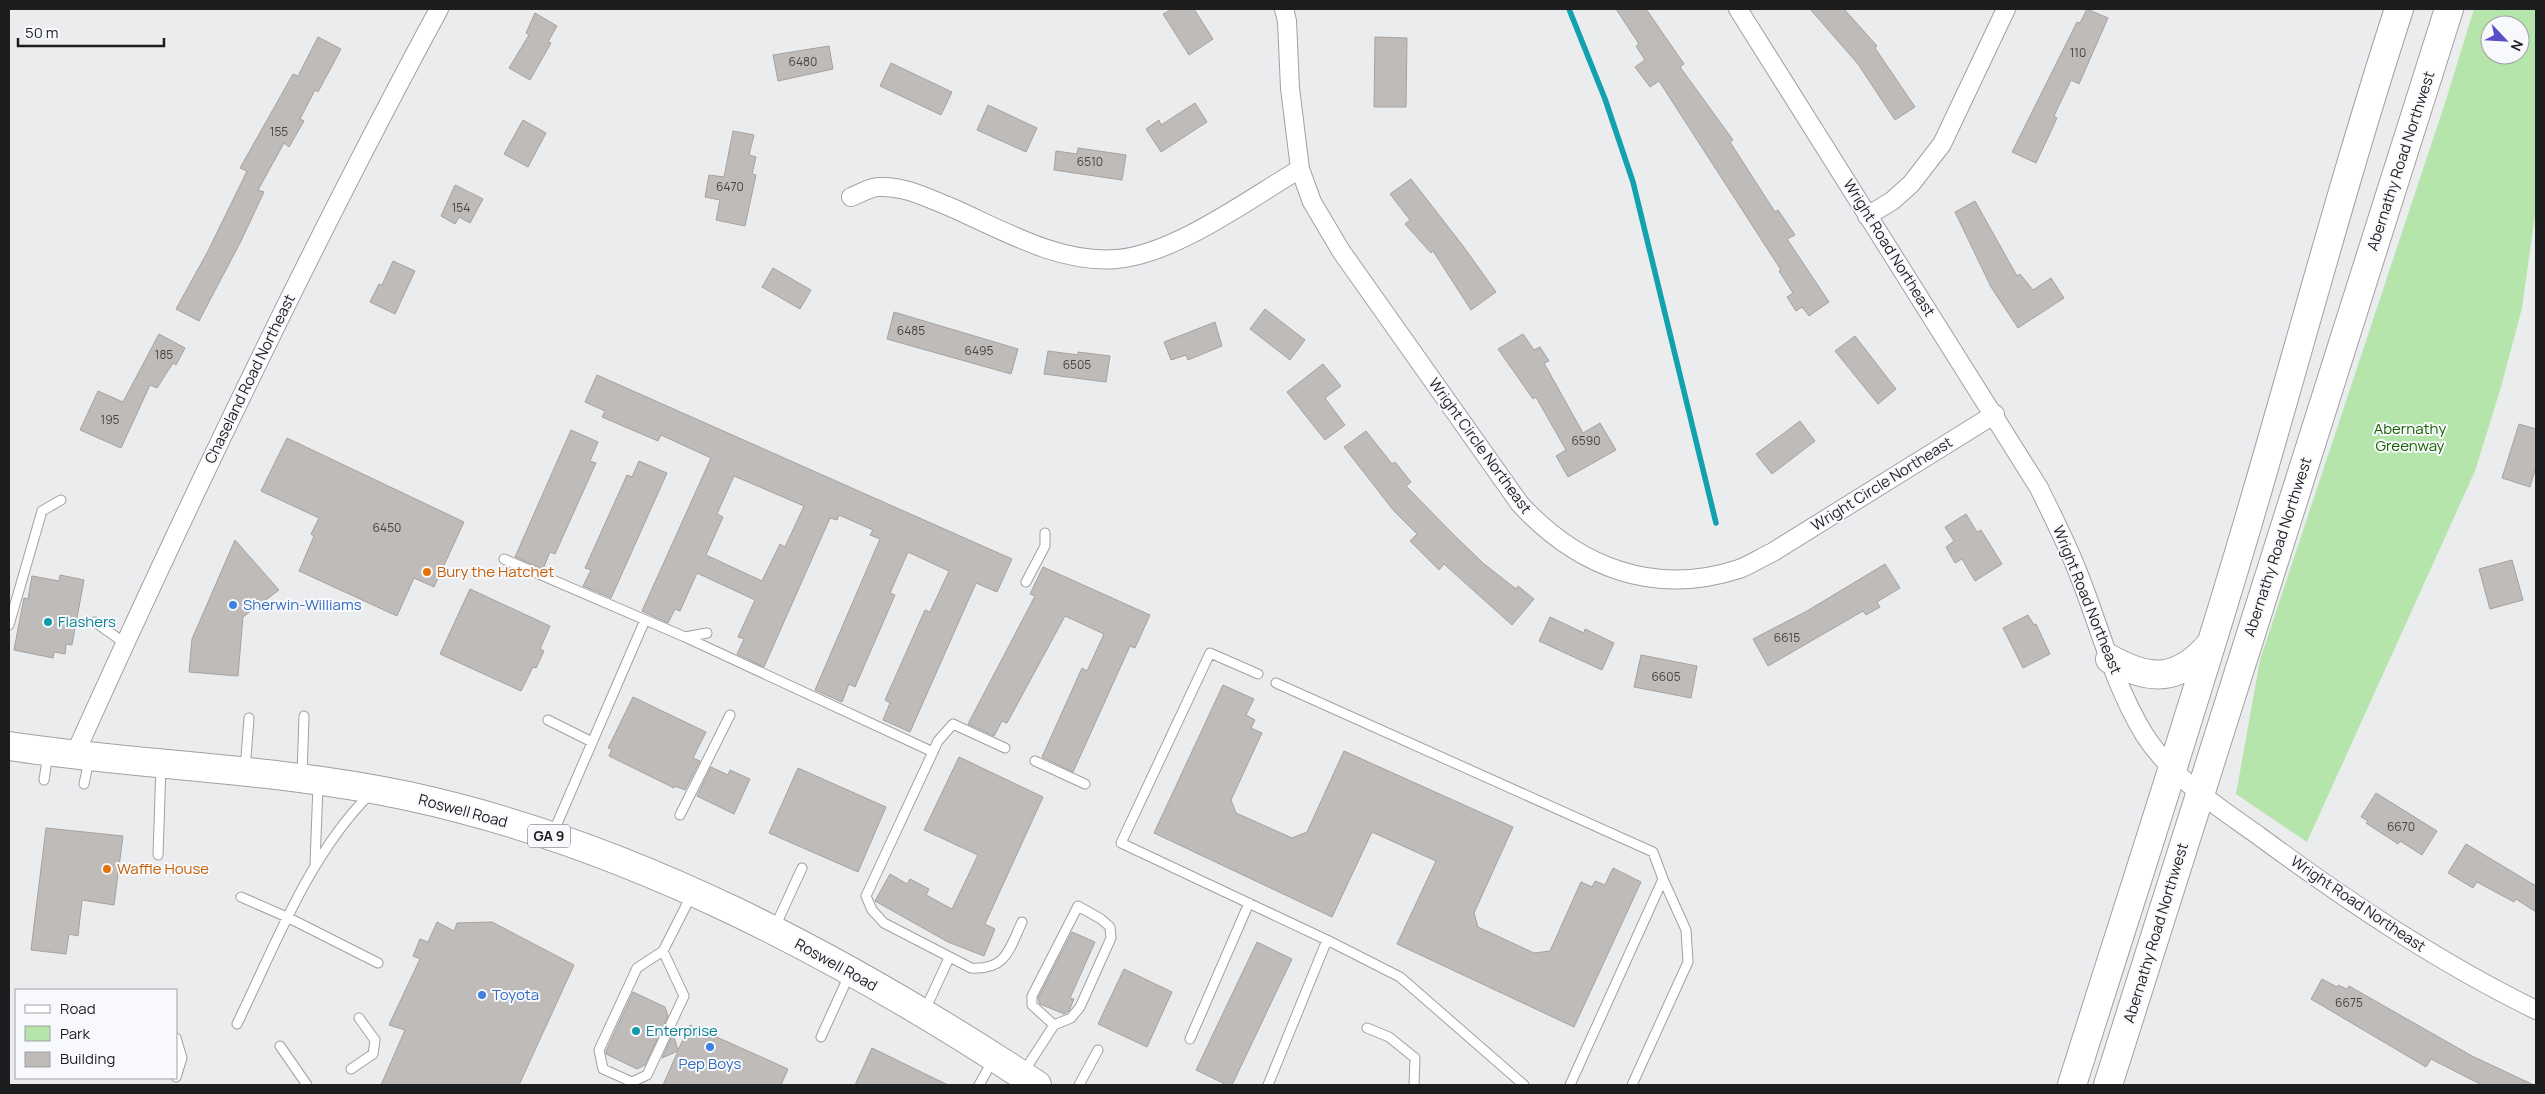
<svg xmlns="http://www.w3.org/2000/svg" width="2545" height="1094" font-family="Manrope,sans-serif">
<rect width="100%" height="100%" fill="#eaecee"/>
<path fill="#b5e5aa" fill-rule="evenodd" d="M2474,9H2536V208L2522,308L2501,387L2475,471L2307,842L2236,794L2260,660L2445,103ZM2490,25H2520V55H2490Z"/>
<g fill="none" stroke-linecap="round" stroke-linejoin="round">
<path stroke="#11a2ae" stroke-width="5.5" d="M1569,9L1605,99L1633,182L1716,523"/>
</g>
<path fill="#bebbb9" stroke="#a5a2a0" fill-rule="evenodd" d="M1172,9H1194L1213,39L1189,55L1163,14Z
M1616,9H1646L1684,64L1680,67L1733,140L1730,142L1775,212L1778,210L1795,235L1787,239L1829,302L1809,316L1802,307L1796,311L1787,297L1793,293L1779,271L1781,270L1659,81L1650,87L1635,67L1645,60L1636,46L1639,44Z
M1810,9H1844L1877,46L1875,48L1915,107L1895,120L1858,64Z
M2087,9L2108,18L2079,84L2071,80L2054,116L2057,118L2036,163L2012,152L2077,22L2080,23Z
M535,13L557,26L548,42L551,43L530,80L509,68L529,35L526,33Z
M318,37L341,49L318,92L315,90L300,119L304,121L289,147L284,143L258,190L264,192L241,241L199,321L176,309L208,251L247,171L240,168L293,74L298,76Z
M1375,37L1407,38L1406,107H1374Z
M829,46L833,69L778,81L773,55Z
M891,63L952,92L941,115L880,86Z
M1195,103L1207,122L1161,152L1146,129L1159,120L1161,125Z
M988,105L1037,128L1026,152L977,130Z
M523,120L546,133L528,167L504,154Z
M733,131L754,135L749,155L756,157L752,174L756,175L745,226L716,220L720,200L705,197L709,175L724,177Z
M1078,148L1126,155L1122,180L1054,170L1056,151L1077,154Z
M1411,179L1463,246L1496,292L1471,310L1433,251L1431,253L1405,224L1410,220L1390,194Z
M455,185L483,199L470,223L459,217L455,224L441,216Z
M1975,201L2017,276L2020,274L2033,290L2051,278L2064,298L2018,328L1991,287L1955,212Z
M393,261L415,271L395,314L370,302L379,284L382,285Z
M773,268L811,290L800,309L762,287Z
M1265,309L1305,340L1290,360L1250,329Z
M894,312L1018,349L1011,374L887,339Z
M1215,322L1222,346L1188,360L1186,355L1171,360L1164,342Z
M159,334L185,348L176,365L173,363L157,388L150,385L121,448L80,430L98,391L123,402Z
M1523,334L1534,350L1540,347L1549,361L1544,363L1583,433L1600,423L1616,450L1568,477L1556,456L1566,450L1536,397L1533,399L1498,349Z
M1855,336L1896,389L1878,404L1835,351Z
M1048,351L1078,355V352L1110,356L1106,382L1044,374Z
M1323,364L1341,386L1325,398L1345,425L1325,440L1287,392Z
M597,375L1012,559L997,592L976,583L910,732L883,720L890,703L885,700L925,610L930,612L949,571L908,552L890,593L895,595L855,687L849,684L842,702L815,690L880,539L870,535L873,530L839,515L837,520L830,518L764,667L737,654L744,639L738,637L755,600L697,573L680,611L675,609L668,623L642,611L711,458L661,435L658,441L602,417L605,411L585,402ZM734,476L804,506L785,547L780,544L762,581L706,555L723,517L717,514Z
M1800,421L1815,441L1772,474L1756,454Z
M2519,424L2536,429V467L2530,487L2502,478Z
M571,430L598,442L590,461L596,463L555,554L550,552L543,569L515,557Z
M1366,431L1392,464L1395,462L1411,482L1406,486L1454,535L1483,563L1516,589L1518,586L1534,599L1512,625L1444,564L1439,570L1410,541L1417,534L1394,511L1344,447Z
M287,438L464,522L434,587L414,578L397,616L299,571L314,536L311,534L319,518L261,491Z
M639,461L667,473L611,598L583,586L591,570L585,568L627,475L632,477Z
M1966,514L1977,532L1981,530L2002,564L1975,581L1962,559L1955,563L1946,547L1954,541L1945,527Z
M235,540L279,590L243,617L238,676L189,672L192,639Z
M2512,560L2523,600L2490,609L2479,569Z
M1885,564L1900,588L1877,602L1880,607L1866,615L1863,611L1768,666L1753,639L1807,611Z
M1043,567L1150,615L1135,648L1130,646L1073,772L1042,757L1082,668L1087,671L1104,634L1065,616L1007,723L1002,721L994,736L968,724L1035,596L1030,594Z
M60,575L84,580L72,645L66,644L65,654L54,652L53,658L14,650L24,598L28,599L32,576L59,581Z
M470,589L550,626L540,649L544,651L536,668L533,667L521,691L440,654Z
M2028,615L2034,625L2036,624L2050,654L2023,668L2003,628Z
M1550,617L1584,633L1585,629L1614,643L1602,670L1539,641Z
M1641,655L1697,666L1691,698L1634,687Z
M1223,685L1254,699L1246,715L1255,720L1251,728L1262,733L1231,800L1236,813L1292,838L1307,832L1344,751L1513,827L1474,913L1478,927L1534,953L1550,951L1581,882L1592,887L1595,881L1605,885L1613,868L1641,882L1574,1027L1397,944L1436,861L1372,832L1332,917L1154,833Z
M633,697L706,732L693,758L700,761L685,790L675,786L674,788L609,756L612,749L608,748Z
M959,757L1043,797L985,924L995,929L984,956L948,942L875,901L890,874L907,884L910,879L929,889L926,895L952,909L978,855L924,830Z
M711,767L728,775L730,770L750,779L734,814L697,796Z
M798,768L886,807L858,872L769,833Z
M2376,793L2437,831L2422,855L2400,841L2398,844L2366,823L2368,821L2361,817Z
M46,828L123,836L114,905L82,900L78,936L69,934L66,954L31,950Z
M2466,844L2536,886V912L2516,899L2514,902L2477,882L2473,888L2448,873Z
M437,922L454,931L457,923L492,922L574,965L519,1085H381L405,1030L389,1025L420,959L413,956L420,939L428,942Z
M1072,932L1095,942L1070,998L1074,999L1069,1011L1064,1014L1040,1004L1038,998Z
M1257,942L1292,959L1232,1085H1227L1196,1070Z
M1124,969L1172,992L1147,1047L1098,1024Z
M2322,979L2337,987L2338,985L2347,989L2349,986L2472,1056L2534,1085H2482L2431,1059L2426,1067L2311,999Z
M633,992L665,1007L668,1016L645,1065L637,1069L606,1054V1051Z
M690,1025L788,1069L781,1085H663L678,1051L662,1058L673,1034L678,1050Z
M872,1048L948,1085H855Z"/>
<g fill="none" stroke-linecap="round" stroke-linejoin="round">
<g stroke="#a0a1a4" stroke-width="11">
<path id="lane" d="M504,559L685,637L707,633
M1026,582L1045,546V533
M95,622L126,644
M9,625L42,511L61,500
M685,637L933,752
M1258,674L1210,653L1121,843L1327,940L1268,1085
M1276,683L1653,852L1663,879L1570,1085
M548,720L592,742
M1005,748L953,724L938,741L866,896L872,910L884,923L971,968C1006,970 1009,950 1022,922
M1035,761L1085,784
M245,770L249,718
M302,775L304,716
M44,780L48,754
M84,784L89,760
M680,815L730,715
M553,833L645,620
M158,855L161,766
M315,864L318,785
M241,897L289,918L378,963
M774,929L802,868
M1327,940L1400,977L1524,1085
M663,951L684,996L647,1075L632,1082L603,1069L599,1050L637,968L663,951L692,894
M925,1010L949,958
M237,1024C275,946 308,856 370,794
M1367,1028L1389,1037L1415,1058L1414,1085
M821,1037L850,973
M176,1038L182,1058L176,1077
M1190,1039L1249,903
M280,1046L307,1085
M351,1069L373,1054L375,1040L359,1018
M1023,1073L1054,1025L1071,1018L1080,1007L1111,938L1110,927L1101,919L1078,906L1032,996V1005L1054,1025
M979,1085L993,1060
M1079,1085L1098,1050
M1632,1085L1688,962L1686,930L1663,879"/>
</g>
<g stroke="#a0a1a4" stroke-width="20">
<path id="street" d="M1284,9L1287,21L1290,88L1300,169L1312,202L1341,251L1520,504C1578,567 1654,597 1739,569C1750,565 1762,557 1773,552L1995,414
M1738,9L2039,488C2052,515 2066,542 2077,570C2099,624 2113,683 2144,734C2171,777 2218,807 2259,836C2347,901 2438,962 2536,1010
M851,197C859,194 870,187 879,187C905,186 925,197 948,206C1001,229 1058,264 1117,259C1175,254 1249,199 1300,169
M1867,216L1892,201L1911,184L1942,144L2006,9
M74,756C188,503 307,253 439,9"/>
</g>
<g stroke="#a0a1a4" stroke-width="30">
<path id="primary" d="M2110,659C2151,682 2179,681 2210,645
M9,746C142,766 277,768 408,796C634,845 846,959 1037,1085
M2072,1085C2133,891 2197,698 2254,502C2302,338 2346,172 2399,9
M2108,1085L2449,9"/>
</g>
<use href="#lane" stroke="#fff" stroke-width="9"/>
<use href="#street" stroke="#fff" stroke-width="18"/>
<use href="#primary" stroke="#fff" stroke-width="28"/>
</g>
<g fill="#e8710a" stroke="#f8f9fc" stroke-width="2">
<circle cx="427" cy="572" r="5"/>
<circle cx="107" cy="869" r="5"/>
</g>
<g fill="#3f7fe0" stroke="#f8f9fc" stroke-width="2">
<circle cx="233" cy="605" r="5"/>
<circle cx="482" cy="995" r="5"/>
<circle cx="710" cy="1047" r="5"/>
</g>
<g fill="#0f9aa8" stroke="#f8f9fc" stroke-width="2">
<circle cx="48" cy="622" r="5"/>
<circle cx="636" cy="1031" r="5"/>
</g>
<g text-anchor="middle" stroke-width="4" stroke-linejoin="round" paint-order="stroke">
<g font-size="12" fill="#444445">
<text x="2078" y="57">110</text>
<text x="803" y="66">6480</text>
<text x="279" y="136">155</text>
<text x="1090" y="166">6510</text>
<text x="730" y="191">6470</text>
<text x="461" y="212">154</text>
<text x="911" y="335">6485</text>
<text x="979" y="355">6495</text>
<text x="164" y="359">185</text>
<text x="1077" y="369">6505</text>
<text x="110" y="424">195</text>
<text x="1586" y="445">6590</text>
<text x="387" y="532">6450</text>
<text x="1787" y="642">6615</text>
<text x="1666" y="681">6605</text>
<text x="2401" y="831">6670</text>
<text x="2349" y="1007">6675</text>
</g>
<rect fill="#f8f9fc" stroke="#5e5f61" stroke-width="1" x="528" y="824.5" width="42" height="23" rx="4"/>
<g font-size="14" font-weight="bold" fill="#1c1d1e">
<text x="549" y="841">GA 9</text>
</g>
<g font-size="15" fill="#1c1d1e" stroke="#f8f9fc">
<text transform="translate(2401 161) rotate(-72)" y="5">Abernathy Road Northwest</text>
<text transform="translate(1889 248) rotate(58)" y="5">Wright Road Northeast</text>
<text transform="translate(250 379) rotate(-64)" y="5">Chaseland Road Northeast</text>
<text transform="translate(1480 446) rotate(54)" y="5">Wright Circle Northeast</text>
<text transform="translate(1882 484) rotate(-32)" y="5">Wright Circle Northeast</text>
<text transform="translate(2278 547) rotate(-72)" y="5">Abernathy Road Northwest</text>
<text transform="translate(2087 600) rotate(68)" y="5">Wright Road Northeast</text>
<text transform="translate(463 811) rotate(15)" y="5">Roswell Road</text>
<text transform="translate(2358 904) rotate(34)" y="5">Wright Road Northeast</text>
<text transform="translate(2156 933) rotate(-73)" y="5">Abernathy Road Northwest</text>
<text transform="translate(836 965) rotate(29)" y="5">Roswell Road</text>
</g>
<g font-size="15" fill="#1a6100" stroke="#f8f9fc">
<text x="2410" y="434">Abernathy<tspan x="2410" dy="17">Greenway</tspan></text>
</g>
<g font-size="15" fill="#c56008" stroke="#f8f9fc" text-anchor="start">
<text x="437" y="577">Bury the Hatchet</text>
<text x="117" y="874">Waffle House</text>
</g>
<g font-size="15" fill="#366cbe" stroke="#f8f9fc" text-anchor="start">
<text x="243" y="610">Sherwin-Williams</text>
<text x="492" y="1000">Toyota</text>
<text x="710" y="1069" text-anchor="middle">Pep Boys</text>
</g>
<g font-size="15" fill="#0d838f" stroke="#f8f9fc" text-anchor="start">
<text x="58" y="627">Flashers</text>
<text x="646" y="1036">Enterprise</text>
</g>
</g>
<rect width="2545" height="1094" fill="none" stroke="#1c1d1e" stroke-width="20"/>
<rect x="15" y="989" width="162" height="90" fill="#f8f9fc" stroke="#a0a1a3"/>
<rect x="25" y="1005" width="25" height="8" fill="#ffffff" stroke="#a0a1a3"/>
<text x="60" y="1014" font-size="15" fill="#1c1d1e">Road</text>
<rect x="25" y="1026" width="25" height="15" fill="#b5e5aa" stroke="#a0a1a3"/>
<text x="60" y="1039" font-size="15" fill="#1c1d1e">Park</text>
<rect x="25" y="1052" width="25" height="15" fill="#bebbb9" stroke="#a0a1a3"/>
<text x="60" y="1064" font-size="15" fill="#1c1d1e">Building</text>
<g transform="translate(2505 40) rotate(115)"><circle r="24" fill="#f8f9fc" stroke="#a0a1a3"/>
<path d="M0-4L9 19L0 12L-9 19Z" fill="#5a4ec6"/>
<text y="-8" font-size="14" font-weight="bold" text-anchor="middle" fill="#1c1d1e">N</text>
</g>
<path d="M18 38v8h146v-8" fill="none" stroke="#1c1d1e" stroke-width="2.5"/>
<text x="25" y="38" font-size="15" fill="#1c1d1e" stroke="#f8f9fc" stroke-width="4" paint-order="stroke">50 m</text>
</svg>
